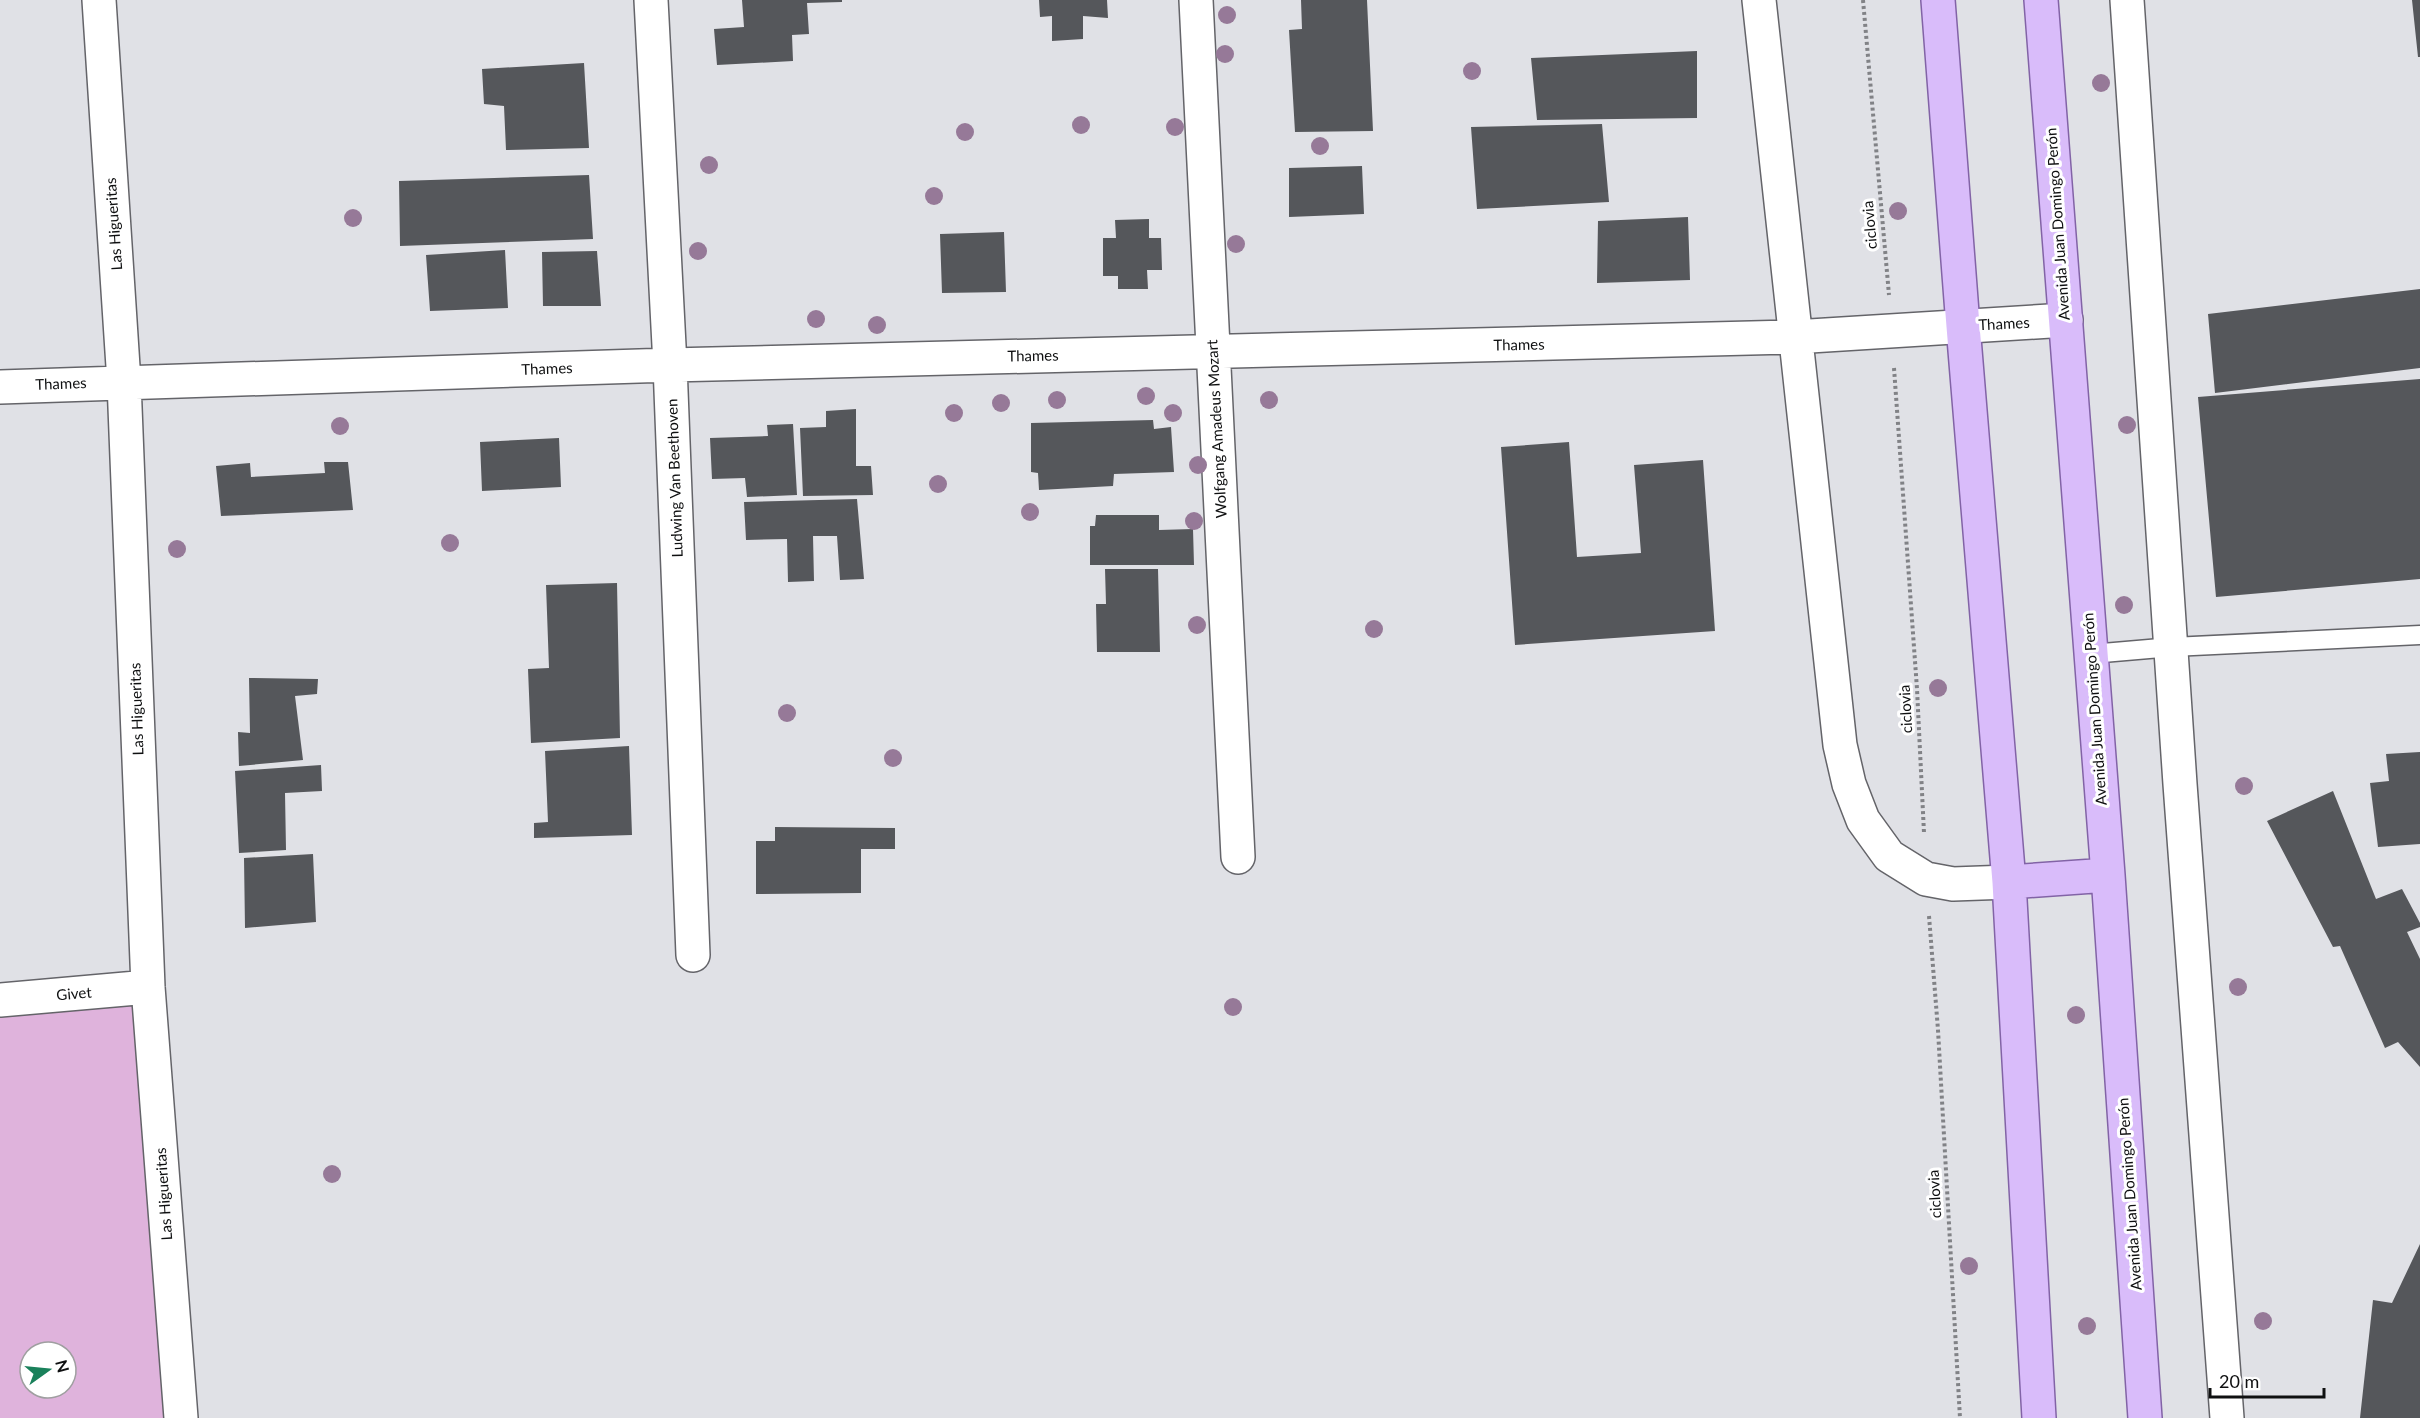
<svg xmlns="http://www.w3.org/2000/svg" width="2420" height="1418" font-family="Lato,sans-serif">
<rect width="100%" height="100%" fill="#e0e1e6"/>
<path fill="#dfb3dc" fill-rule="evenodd" d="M148,987L181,1418H0V1001ZM30,1352H66V1388H30Z"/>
<path fill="#55575b" d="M742,0H842V2L807,3L809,34L792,35L793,61L717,65L714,29L744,27Z
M1039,0H1107L1108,18L1083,16V39L1052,41V16L1040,17Z
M1301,0H1367L1373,131L1295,132L1289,30L1302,29Z
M2412,0H2420V57H2418Z
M1697,51V118L1537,120L1531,58Z
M584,63L589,148L506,150L504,106L484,104L482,69Z
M1602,124L1609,202L1477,209L1471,127Z
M1362,166L1364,214L1289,217V168Z
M589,175L593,239L400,246L399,181Z
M1688,217L1690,280L1597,283L1598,221Z
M1149,219V238H1161L1162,270H1147L1148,289H1118V276H1103V238H1116L1115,220Z
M1004,232L1006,292L942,293L940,234Z
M505,250L508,308L430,311L426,255Z
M597,251L601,306H543L542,252Z
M2420,289V368L2215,393L2208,314Z
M2420,379V579L2216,597L2198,397Z
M856,409V466H871L873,495L803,496L800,428L826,427V411Z
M1153,420L1154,429L1171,427L1174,472L1114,474L1113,486L1039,490L1038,473L1031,472V423Z
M793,424L797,495L747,497L745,478L712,479L710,438L768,436L767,425Z
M559,438L561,487L482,491L480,442Z
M1569,442L1577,557L1641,553L1634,465L1703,460L1715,631L1515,645L1501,447Z
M324,462H348L353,510L221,516L216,466L250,463L251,477L325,473Z
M857,499L864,579L840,580L837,536H813L814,581L788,582L787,539L746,540L744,502Z
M1096,515H1159V530L1193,529L1194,565H1090V526H1095Z
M1105,569H1158L1160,652H1097L1096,604H1106Z
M617,583L620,738L531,743L528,669L549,668L546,585Z
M249,678L318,679L317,694L295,696L303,760L239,766L238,732L250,733Z
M629,746L632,835L534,838V823L548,822L545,751Z
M2420,752V844L2378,847L2370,783L2389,781L2386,754Z
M321,765L322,791L285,793L286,850L239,853L235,771Z
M2333,791L2376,899L2402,889L2420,923V927L2407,932L2420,959V1067L2398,1042L2385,1048L2340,946L2333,947L2267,821Z
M775,827L895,828V849H861V893L756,894V841H775Z
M313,854L316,922L245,928L244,858Z
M2420,1244V1418H2360L2373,1300L2392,1303Z"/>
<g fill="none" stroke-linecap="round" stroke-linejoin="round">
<g stroke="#646469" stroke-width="21">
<path id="lane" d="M2091,654L2172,647L2420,635"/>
</g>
<g stroke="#646469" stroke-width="36">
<path id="street" d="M99,0L124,382L148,987L181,1418
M651,0L670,365L693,955
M1196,0L1238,857
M1759,0L1840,745L1849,784L1863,820L1889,856L1926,879L1953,884L2009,882
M2127,0L2180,784L2227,1418
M0,387L670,365L1794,337L2066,320
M0,1000L148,987"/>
</g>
<g stroke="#8263a6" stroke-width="36">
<path id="primary" d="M1938,0L1963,326L2009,882L2039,1418
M2041,0L2108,875L2145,1418
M2009,882L2108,875"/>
</g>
<path stroke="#818286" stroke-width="4" stroke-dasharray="3 3" stroke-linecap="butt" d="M1863,0L1889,295
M1894,368L1917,689L1924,833
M1929,916L1938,1030L1960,1418"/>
<use href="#lane" stroke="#fff" stroke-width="18"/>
<use href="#street" stroke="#fff" stroke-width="33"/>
<use href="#primary" stroke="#d9bcfa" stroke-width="33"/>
</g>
<g fill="#967998">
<circle cx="1227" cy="15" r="9"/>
<circle cx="1225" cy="54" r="9"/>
<circle cx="1472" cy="71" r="9"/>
<circle cx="2101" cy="83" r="9"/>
<circle cx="1081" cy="125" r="9"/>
<circle cx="1175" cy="127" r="9"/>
<circle cx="965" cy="132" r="9"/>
<circle cx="1320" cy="146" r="9"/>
<circle cx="709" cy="165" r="9"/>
<circle cx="934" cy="196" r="9"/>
<circle cx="1898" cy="211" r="9"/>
<circle cx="353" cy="218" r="9"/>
<circle cx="1236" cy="244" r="9"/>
<circle cx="698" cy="251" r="9"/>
<circle cx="816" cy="319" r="9"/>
<circle cx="877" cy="325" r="9"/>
<circle cx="1146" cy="396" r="9"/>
<circle cx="1057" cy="400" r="9"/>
<circle cx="1269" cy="400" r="9"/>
<circle cx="1001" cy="403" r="9"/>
<circle cx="954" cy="413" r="9"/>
<circle cx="1173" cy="413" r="9"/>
<circle cx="2127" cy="425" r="9"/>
<circle cx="340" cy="426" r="9"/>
<circle cx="1198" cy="465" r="9"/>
<circle cx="938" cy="484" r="9"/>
<circle cx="1030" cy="512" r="9"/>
<circle cx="1194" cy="521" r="9"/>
<circle cx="450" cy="543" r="9"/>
<circle cx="177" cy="549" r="9"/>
<circle cx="2124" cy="605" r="9"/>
<circle cx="1197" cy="625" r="9"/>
<circle cx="1374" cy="629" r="9"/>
<circle cx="1938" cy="688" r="9"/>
<circle cx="787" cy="713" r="9"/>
<circle cx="893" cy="758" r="9"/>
<circle cx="2244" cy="786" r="9"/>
<circle cx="2238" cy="987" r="9"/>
<circle cx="1233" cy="1007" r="9"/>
<circle cx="2076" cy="1015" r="9"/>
<circle cx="332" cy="1174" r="9"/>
<circle cx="1969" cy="1266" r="9"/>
<circle cx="2263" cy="1321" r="9"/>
<circle cx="2087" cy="1326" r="9"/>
</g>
<g text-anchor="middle" stroke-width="6" stroke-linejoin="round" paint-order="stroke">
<g font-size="15" fill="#0f1011" stroke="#fff">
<text transform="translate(114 224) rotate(-94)" y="5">Las Higueritas</text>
<text transform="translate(2058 224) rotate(-94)" y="5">Avenida Juan Domingo Perón</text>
<text transform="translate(1870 225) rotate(-95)" y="5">ciclovia</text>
<text transform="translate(2004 324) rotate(-3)" y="5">Thames</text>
<text transform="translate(1519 345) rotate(-1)" y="5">Thames</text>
<text transform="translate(1033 356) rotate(-1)" y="5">Thames</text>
<text transform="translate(547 369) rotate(-2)" y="5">Thames</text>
<text transform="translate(61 384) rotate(-2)" y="5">Thames</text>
<text transform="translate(1217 429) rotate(-93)" y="5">Wolfgang Amadeus Mozart</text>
<text transform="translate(675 478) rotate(-92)" y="5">Ludwing Van Beethoven</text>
<text transform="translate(137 709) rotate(-92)" y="5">Las Higueritas</text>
<text transform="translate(1906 709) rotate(-93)" y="5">ciclovia</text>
<text transform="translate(2095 709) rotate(-94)" y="5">Avenida Juan Domingo Perón</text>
<text transform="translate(74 994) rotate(-5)" y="5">Givet</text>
<text transform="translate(164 1194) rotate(-94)" y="5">Las Higueritas</text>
<text transform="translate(1935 1194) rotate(-93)" y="5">ciclovia</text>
<text transform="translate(2130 1194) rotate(-94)" y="5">Avenida Juan Domingo Perón</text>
</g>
</g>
<g transform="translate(48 1370) rotate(75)"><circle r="28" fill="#ffffff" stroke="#9f9fa0" stroke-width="1.5"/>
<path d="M0-4.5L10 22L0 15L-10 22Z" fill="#1a815b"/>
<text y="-9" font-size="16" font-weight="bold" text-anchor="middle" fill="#0f1011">N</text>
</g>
<path d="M2210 1388v9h114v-9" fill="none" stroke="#0f1011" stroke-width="3"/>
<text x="2219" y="1388" font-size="18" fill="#0f1011" stroke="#ffffff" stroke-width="4.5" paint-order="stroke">20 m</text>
</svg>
